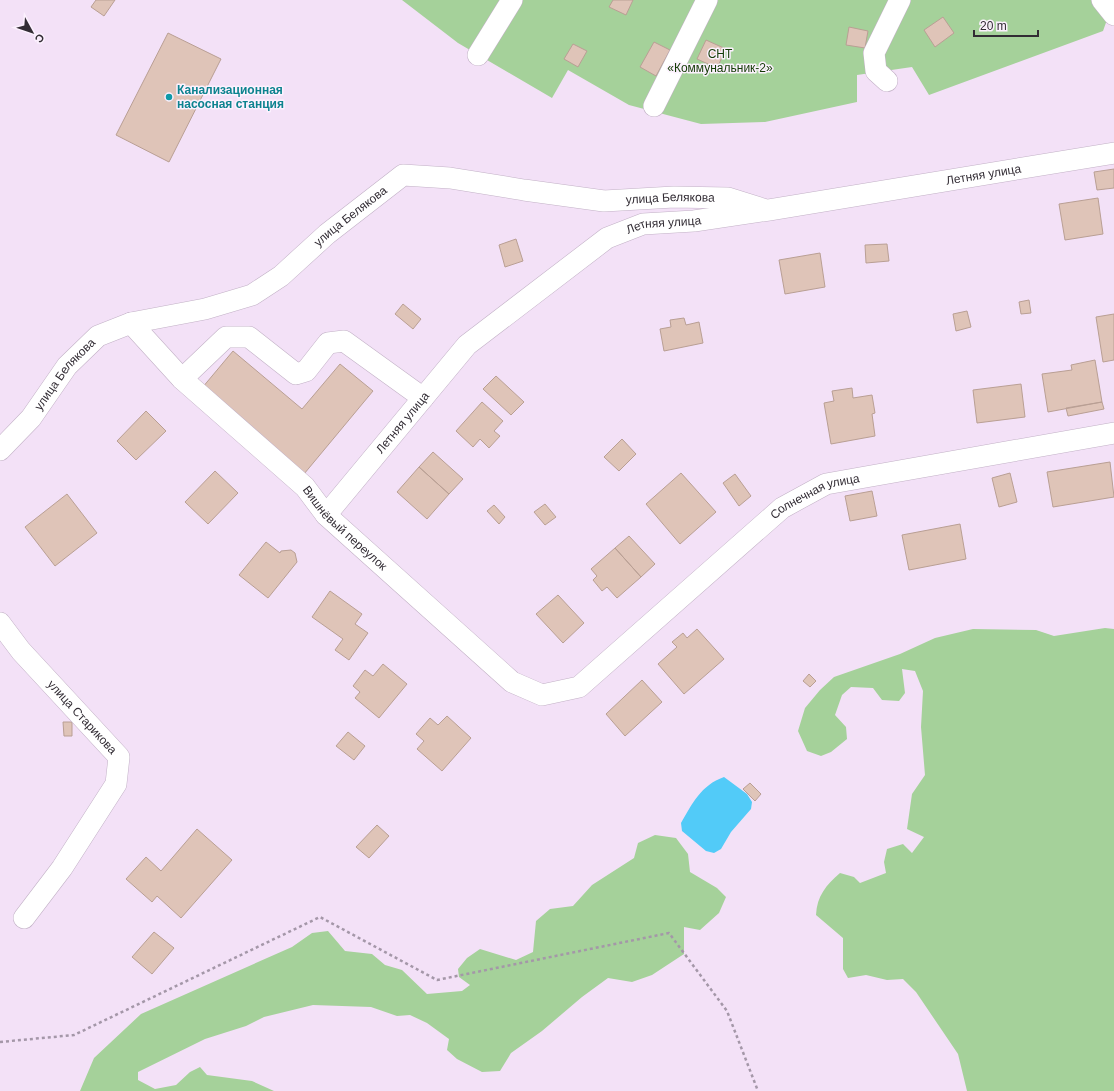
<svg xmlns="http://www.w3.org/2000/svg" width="1114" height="1091" font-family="Helvetica,sans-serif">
<rect width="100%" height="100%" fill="#f3e1f7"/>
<path fill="#a5d19a" d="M402,0H1114L1103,31L929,95L912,67L857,75V102L765,122L701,124L629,105L568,70L552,98L458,43Z
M1105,628L1114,629V1091H967L958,1054L916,992L903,979L887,980L866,975L848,978L843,969V938L816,915C817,896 826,885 840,873L854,877L860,883L886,873L884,862L887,849L903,844L912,853L924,837L907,829L912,794L925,775L921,727L923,691L915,671L902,669L905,693L899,701L882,700L873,688L851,687L842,695L835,715L846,727L847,739L831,752L821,756L807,751L798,731L805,708L820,690L834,677L900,654L935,638L973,629L1036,630L1054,636Z
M655,835L676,838L688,854L690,872L717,888L726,897L719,913L700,930L684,927V954L652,975L632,982L608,978L582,997L542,1031L511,1053L500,1071L482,1072L457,1059L447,1050L449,1039L427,1023L410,1015L397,1016L371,1007L313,1005L264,1017L246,1026L205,1039L138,1072V1080L155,1089L176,1085L190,1072L200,1067L207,1075L252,1081L274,1091H80L94,1058L141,1014L292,947L312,933L328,931L345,951L372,954L385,965L402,970L427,994L462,991L470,985L459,977L458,969L467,958L480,949L516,960L533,952L536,921L550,909L573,906L592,885L634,858L638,843Z"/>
<path fill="#52cbf8" d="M724,777L747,794L752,802L751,809L731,832L721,849L714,853L706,851L682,831L681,823C692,804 701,785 724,777Z"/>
<path fill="#dfc4b8" stroke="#b99f94" d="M96,0H115L104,16L91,7Z
M613,0H633L626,15L609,7Z
M943,17L954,33L935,47L924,30Z
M849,27L868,31L865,48L846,45Z
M168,33L221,59L169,162L116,135Z
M706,40L726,49L717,68L697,59Z
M654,42L670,50L656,76L640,67Z
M573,44L587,51L578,67L564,59Z
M1114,169V188L1097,190L1094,172Z
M1098,198L1103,234L1065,240L1059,204Z
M516,239L523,261L505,267L499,245Z
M887,244L889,261L866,263L865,245Z
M820,253L825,287L785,294L779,260Z
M1029,300L1031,313L1021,314L1019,302Z
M403,304L421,319L413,329L395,314Z
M967,311L971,327L956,331L953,314Z
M1114,314V360L1103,362L1096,317Z
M684,318L686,325L699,322L703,343L664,351L660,329L671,327L670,320Z
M233,351L302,409L340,364L373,391L304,474L202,388Z
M1095,360L1102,402L1048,412L1042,374L1072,370L1071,365Z
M496,376L524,402L511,415L483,389Z
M1021,384L1025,417L977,423L973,390Z
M852,388L853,398L872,395L875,413L872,414L875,436L831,444L824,403L834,401L832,391Z
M482,402L503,421L494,431L500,436L489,448L480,439L473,447L456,431Z
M1102,402L1104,409L1068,416L1066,408Z
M146,411L166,431L136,460L117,441Z
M622,439L636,454L619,471L604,457Z
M433,452L463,479L449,494L419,467Z
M1110,462L1114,497L1053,507L1047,472Z
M419,467L449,494L427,519L397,492Z
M215,471L238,493L208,524L185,502Z
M681,473L716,512L680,544L646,504Z
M1010,473L1017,502L999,507L992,478Z
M735,474L751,496L739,506L723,483Z
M872,491L877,516L850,521L845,496Z
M67,494L97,533L55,566L25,527Z
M545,504L556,517L545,525L534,512Z
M494,505L505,517L499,524L487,511Z
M960,524L966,559L909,570L902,535Z
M629,536L655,564L641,577L615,548Z
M266,542L280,553L281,551L291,550L295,553L297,562L268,598L239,575Z
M615,548L641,577L617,598L607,587L602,591L593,580L597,576L591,569Z
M330,591L362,614L355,624L368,633L349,660L335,650L343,639L312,617Z
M558,595L584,623L563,643L536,614Z
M697,629L724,659L684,694L658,664L677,647L672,642L683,633L687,638Z
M383,664L407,684L379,718L355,698L360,692L353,686L365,670L373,676Z
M809,674L816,681L810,687L803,681Z
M642,680L662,702L625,736L606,714Z
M447,716L471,738L442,771L417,749L424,741L416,734L430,718L438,725Z
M63,722H72V736H64Z
M348,732L365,746L354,760L336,746Z
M750,783L761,794L755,801L743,789Z
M377,825L389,836L369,858L356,847Z
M197,829L232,860L181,918L157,896L152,902L126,879L146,857L161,871Z
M154,932L174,948L152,974L132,957Z"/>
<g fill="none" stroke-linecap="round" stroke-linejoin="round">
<g stroke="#c2b1c6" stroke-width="22">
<g id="minor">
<path d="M1102,0L1114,15"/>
<path d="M478,55L512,0"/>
<path d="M887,81L876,71L874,53L900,0"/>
<path d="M654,106L707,0"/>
<path id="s1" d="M131,323L182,379L305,487L326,515L512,682L542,695L579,687L782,508L826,484L1114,433"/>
<path d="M182,379L226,337H249L296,374L306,371L328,343L344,341L423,398"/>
<path id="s2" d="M0,450L31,418L67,366L98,336L131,323L205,309L252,295L281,276L327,234L403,175L450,178L524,190L604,201L674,197L728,198L763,209"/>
<path id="s3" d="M326,515L467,345L607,238L643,224L694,221L769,210L1114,153"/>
<path id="s4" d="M0,623L21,651L119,757L116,784L62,868L24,918"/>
</g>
</g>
<path stroke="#a497a8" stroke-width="2.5" stroke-dasharray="3 3" stroke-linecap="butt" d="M0,1042L74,1035L320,917L437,980L669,933L727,1011L758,1091"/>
<use href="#minor" stroke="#fff" stroke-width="21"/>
</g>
<circle fill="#0f9aa8" stroke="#fcf1fe" stroke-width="1.5" cx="169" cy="97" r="4"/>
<g text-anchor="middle" stroke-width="3" stroke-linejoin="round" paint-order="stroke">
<g font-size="12" fill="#133b05" stroke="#fcf1fe">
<text x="720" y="58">СНТ<tspan x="720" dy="14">«Коммунальник-2»</tspan></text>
</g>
<g font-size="12" font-weight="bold" fill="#0d838f" stroke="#fcf1fe" text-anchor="start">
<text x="177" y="94">Канализационная<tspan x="177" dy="14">насосная станция</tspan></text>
</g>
<g font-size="12" fill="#322c34" stroke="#fcf1fe">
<text dy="4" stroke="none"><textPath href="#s3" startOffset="780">Летняя улица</textPath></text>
<text dy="4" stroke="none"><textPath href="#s2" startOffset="773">улица Белякова</textPath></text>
<text dy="4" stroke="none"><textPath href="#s2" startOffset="437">улица Белякова</textPath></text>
<text dy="4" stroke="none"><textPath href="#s3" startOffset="456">Летняя улица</textPath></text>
<text dy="4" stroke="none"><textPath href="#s2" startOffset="100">улица Белякова</textPath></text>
<text dy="4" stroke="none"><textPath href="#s3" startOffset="120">Летняя улица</textPath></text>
<text dy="4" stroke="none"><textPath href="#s1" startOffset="901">Солнечная улица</textPath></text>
<text dy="4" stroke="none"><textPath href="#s1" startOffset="297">Вишнёвый переулок</textPath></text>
<text dy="4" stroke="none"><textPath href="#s4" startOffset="125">улица Старикова</textPath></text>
</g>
</g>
<g transform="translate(32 32) rotate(130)" stroke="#fcf1fe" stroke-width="3" paint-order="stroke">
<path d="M0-3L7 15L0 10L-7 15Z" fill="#322c34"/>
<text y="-6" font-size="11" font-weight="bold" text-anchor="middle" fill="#322c34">С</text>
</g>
<path d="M974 30v6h64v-6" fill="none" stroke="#322c34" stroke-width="2"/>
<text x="980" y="30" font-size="12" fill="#322c34" stroke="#fcf1fe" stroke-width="3" paint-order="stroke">20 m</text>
</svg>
